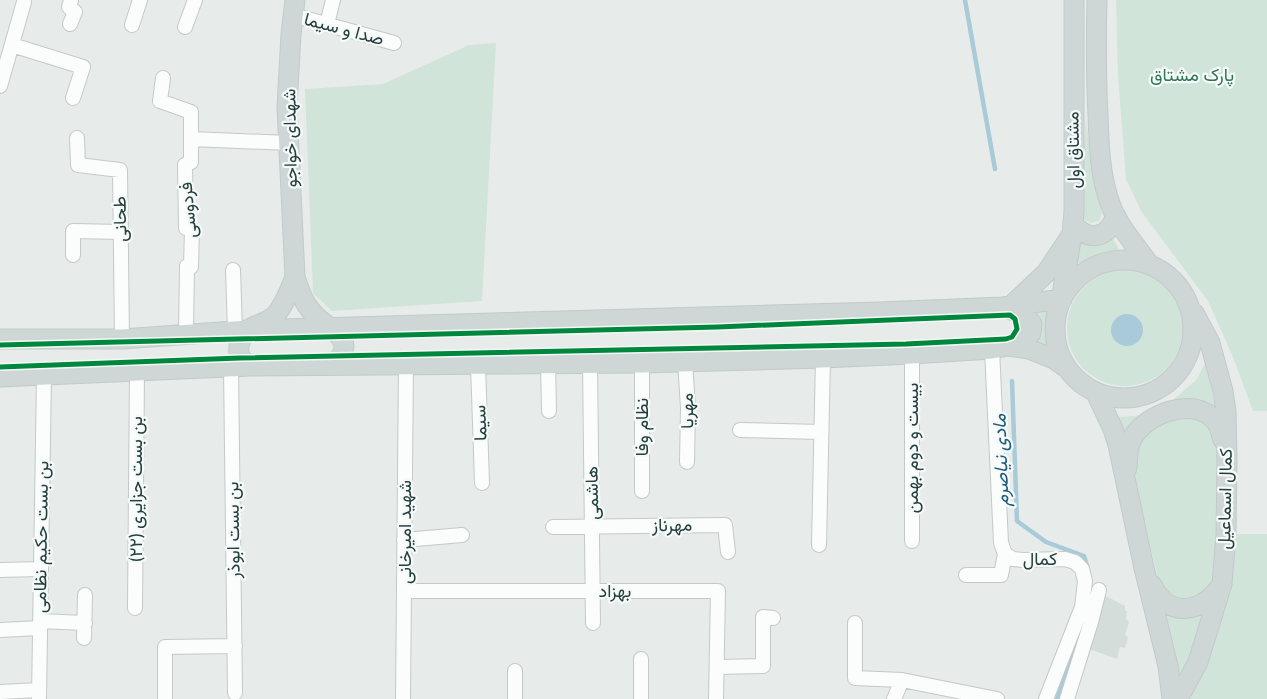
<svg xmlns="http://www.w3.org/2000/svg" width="1267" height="699" font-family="Lato,Vazirmatn,sans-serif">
<rect width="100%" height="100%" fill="#e7ecea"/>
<path fill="#d5ddda" d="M1106,596L1125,606V611H1127L1126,619L1129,622L1125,635L1128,637L1125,648L1120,647L1117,659L1089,649Z"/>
<path fill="#d0e4da" d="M1116,0H1267V411H1253L1233,357L1208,301L1141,211L1126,179L1118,75Z
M496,43L482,301L332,311L313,293L305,89L383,84L469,45Z
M1086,119L1093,175L1102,213L1099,221L1091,223L1080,218Z
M1110,234L1119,249L1078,263L1079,237Z
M1067 328a58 58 0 1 1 116 0a58 58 0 1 1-116 0Z
M1055,304C1050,323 1049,337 1056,356L1032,340L1029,309Z
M1207,360L1215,408L1192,402L1173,400L1196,380Z
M1147,415L1124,438L1117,417Z
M1172,418H1192L1200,420L1210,430L1219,451L1216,571L1213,586C1207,589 1201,595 1195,597C1179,602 1165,592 1158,579L1133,475L1136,452L1141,442L1147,433Z
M1234,534H1267V699H1186Z
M1206,614L1179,692L1173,643L1165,615L1195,617Z"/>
<path fill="#a9cad8" d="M1111 330a16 16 0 1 1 32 0a16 16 0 1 1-32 0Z"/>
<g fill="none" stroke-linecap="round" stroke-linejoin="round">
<path stroke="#a9cad8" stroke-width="4.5" d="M965,0L995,169
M1012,381L1017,521L1046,542L1084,556L1088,569
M1057,699L1081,632"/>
<g stroke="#c4c9c7" stroke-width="16">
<path id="minor" d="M293,15L394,43
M70,24L75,12L69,7L71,0
M327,24L333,0
M132,25L140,0
M185,27L195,0
M12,45L83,67L73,98
M163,78L160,101L191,112V162L185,165L186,228L192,229L191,267L187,266L186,333
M0,86L24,2
M77,138L78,165L120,170L122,339
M191,139L289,143
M73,255V231L121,232
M233,270L235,331
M992,349L1001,543L1005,554L1013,559L1023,560L1065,559L1075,562L1082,569L1085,581L1082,607L1046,699
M912,354V541
M685,361L688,408L687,462
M548,363L549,411
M590,363L593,623
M642,363V491
M478,364L482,483
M231,367L235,693
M740,430L821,432
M553,527L725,525L728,552
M404,540L462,535
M819,545L823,358
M0,570L41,569
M966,575H1001L1005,554
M404,591H718L716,699
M135,608L137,371
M40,621L85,623
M855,623V678L902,680
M0,630L40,628
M84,638L85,595
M641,659V699
M717,667L763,666V617L773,618
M515,671V699
M0,692L39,690
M39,699L44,375
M165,699V647L235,646
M403,699L406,364
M894,699L902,680L997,699
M1067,699L1091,622L1099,590"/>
</g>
<g stroke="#c2caca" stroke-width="21">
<path id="major" d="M295,0L291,34L287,107L295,277C299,289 303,302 312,312C326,330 362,338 333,365
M1097,0C1096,39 1096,77 1098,115C1099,145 1100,178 1111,206C1119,227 1136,246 1149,264
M1073,224C1089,242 1107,239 1116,216
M1055 329a69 69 0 1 1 138 0a69 69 0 1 1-138 0Z
M1062,295L1072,234L1074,211V0
M1011,306L1046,273L1070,237
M1003,307C1015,311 1024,314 1032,324L1031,333L1022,340L1007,346
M0,339H122L248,330L880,312L1003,307L1062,299
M250,366C247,364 243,361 241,358C236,350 240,336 248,330C259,322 267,325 278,312C286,301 290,290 295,277
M0,377L250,366L642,363L823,358L912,354L992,349L1007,346L1029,349L1054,359L1067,368
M1096,393L1113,429L1118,445L1144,568L1168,666L1172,699
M1127,468C1128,459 1127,449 1131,441C1143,414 1196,394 1216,422C1220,427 1221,434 1223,440
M1152,585C1168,618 1200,614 1220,587
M1178,699L1198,662L1222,584L1226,535L1227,461L1226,411L1223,391L1210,343L1194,313"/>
</g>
<use href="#minor" stroke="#fbfcfc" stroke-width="14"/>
<use href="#major" stroke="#ced7d6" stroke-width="19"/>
<g stroke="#f5faf8" stroke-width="8">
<path id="cycleway" d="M0,345L718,327L1010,315L1015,319L1017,329L1012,337L1006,339L906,344L240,358L0,367"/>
</g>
<use href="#cycleway" stroke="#00873e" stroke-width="5"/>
</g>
<g text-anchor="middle" stroke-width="4.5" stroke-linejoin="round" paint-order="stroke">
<g font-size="18" fill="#243f3d" stroke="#f5faf8">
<text transform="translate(344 29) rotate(15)" y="6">صدا و سیما</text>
<text transform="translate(290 138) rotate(-91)" y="6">شهدای خواجو</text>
<text transform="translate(1073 150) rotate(-91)" y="6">مشتاق اول</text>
<text transform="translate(188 210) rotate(-95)" y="6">فردوسی</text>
<text transform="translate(120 219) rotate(-91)" y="6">طحانی</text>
<text transform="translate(687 411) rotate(-91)" y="6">مهریا</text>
<text transform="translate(480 423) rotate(-92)" y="6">سیما</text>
<text transform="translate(642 427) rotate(-90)" y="6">نظام وفا</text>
<text transform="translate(912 448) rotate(-90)" y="6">بیست و دوم بهمن</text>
<text transform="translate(136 489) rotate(-90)" y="6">بن بست جزایری (۲۲)</text>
<text transform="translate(592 493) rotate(-91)" y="6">هاشمی</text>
<text transform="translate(1225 499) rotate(-89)" y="6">کمال اسماعیل</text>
<text transform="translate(672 525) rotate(-1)" y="6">مهرناز</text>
<text transform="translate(233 530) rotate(-91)" y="6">بن بست ابوذر</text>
<text transform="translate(405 532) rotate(-90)" y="6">شهید امیرخانی</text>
<text transform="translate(41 537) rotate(-89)" y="6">بن بست حکیم نظامی</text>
<text x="1040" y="565">کمال</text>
<text x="615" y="597">بهزاد</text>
</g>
<g font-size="18" fill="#2f7656" stroke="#f5faf8">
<text x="1192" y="81">پارک مشتاق</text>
</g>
<g font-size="19" font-style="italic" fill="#1f5c7b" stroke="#f5faf8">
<text transform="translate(1000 460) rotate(-92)" y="7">مادی نیاصرم</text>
</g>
</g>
</svg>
